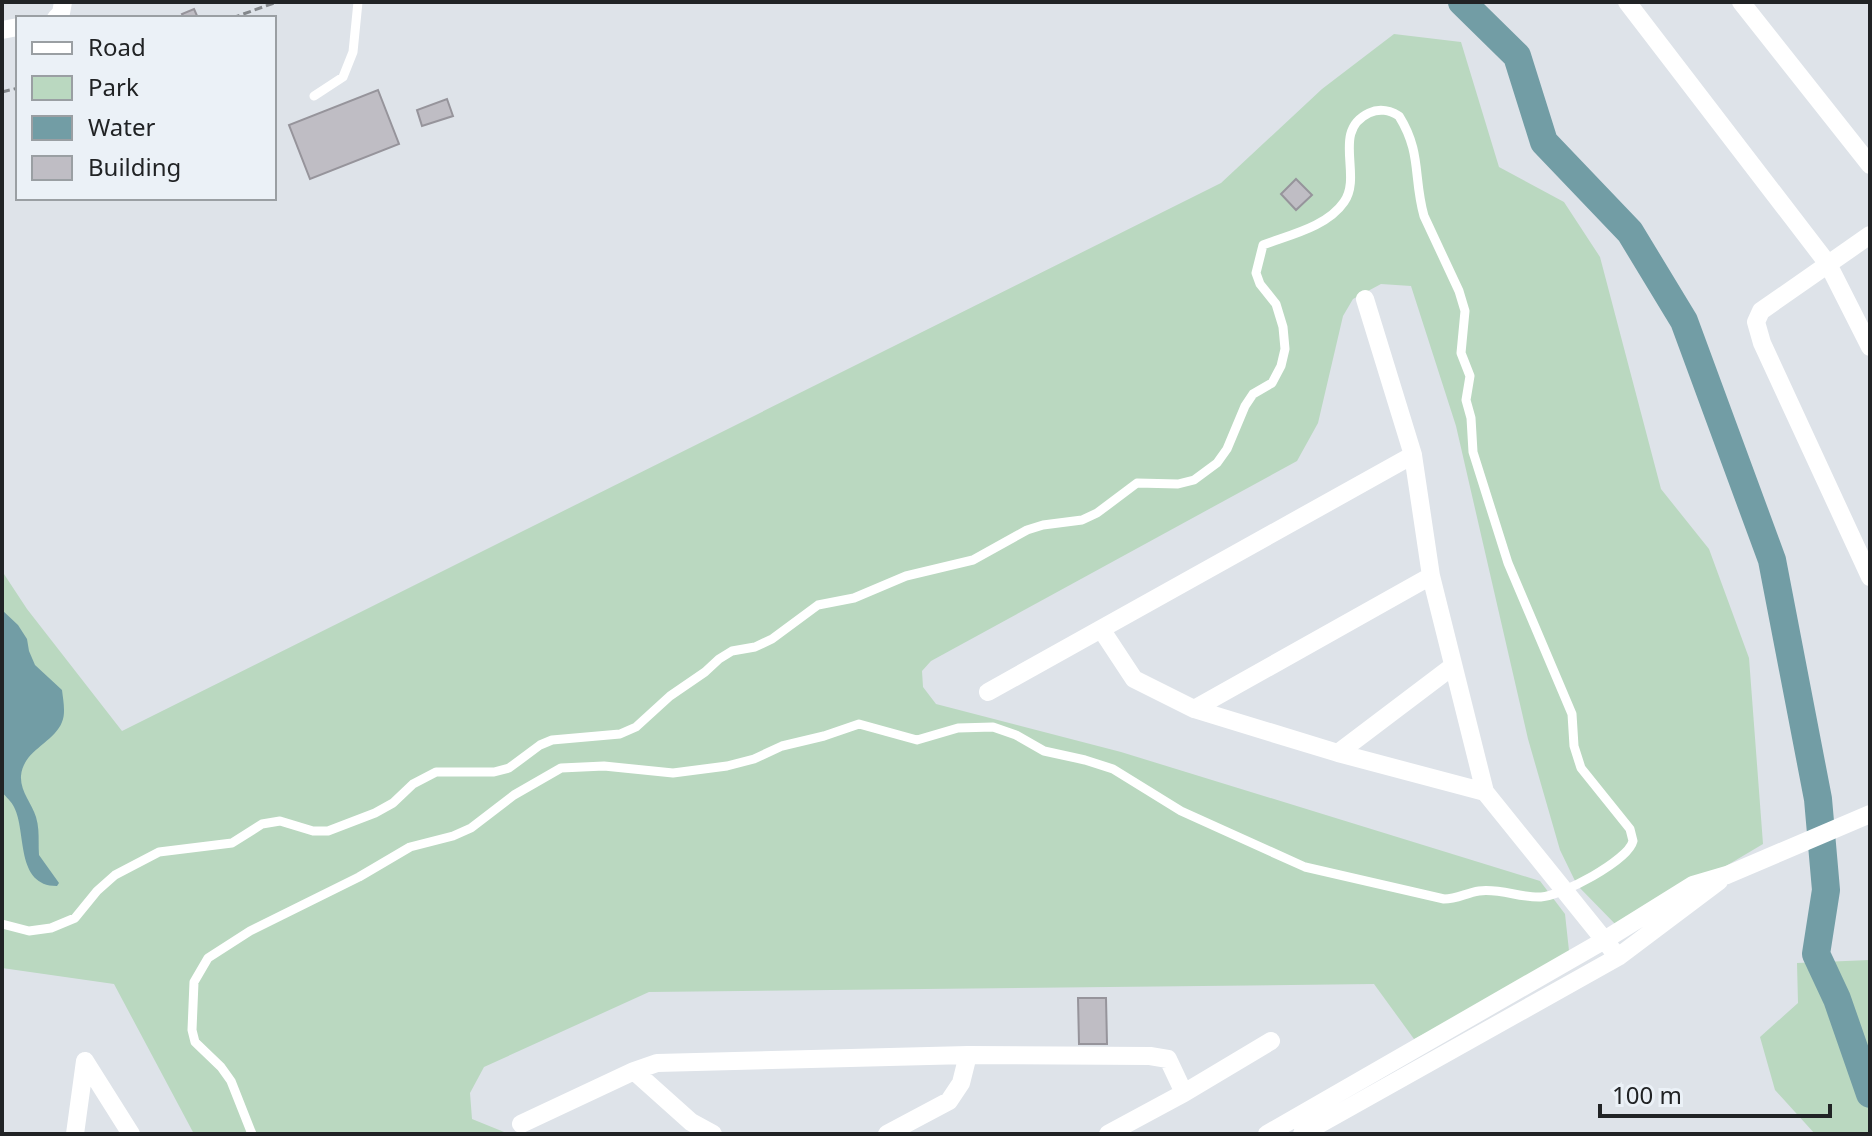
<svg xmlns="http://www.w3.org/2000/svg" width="1872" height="1136" font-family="'Noto Sans',sans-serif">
<rect width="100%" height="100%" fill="#dee3e9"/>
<path fill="#bad8c0" d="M1394,34L1461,42L1499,167L1564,202L1600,257L1661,489L1709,549L1749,658L1763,844L1620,929L1577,885L1560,850L1528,739L1456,426L1411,286L1381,284L1353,299L1343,316L1318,423L1297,461L931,661L922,671L923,687L936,704L1121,752L1540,881L1565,914L1570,960L1414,1039L1374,984L649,992L484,1067L470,1093L472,1119L509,1134H194L114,984L2,968V571L27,609L122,731L1221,183L1322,89Z
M1870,960V1134H1815L1775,1090L1760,1037L1798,1003L1797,963Z"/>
<path fill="#729da5" d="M2,610L18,625L27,639L29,651L35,665L62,690C63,699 66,713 62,722C54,743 23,750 21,776C20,791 32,804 36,817C40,830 38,842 39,855L59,883L57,886C15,886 27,832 14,807C12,802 6,797 2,792Z"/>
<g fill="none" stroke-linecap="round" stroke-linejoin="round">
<path stroke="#729da5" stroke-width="28" d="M1462,2L1517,56L1544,142L1630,232L1684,321L1772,560L1818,799L1826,890L1816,954L1837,999L1870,1094"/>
</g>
<path fill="#bfbdc4" stroke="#96949b" stroke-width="2" d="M194,9L198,18H184L182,14Z
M378,90L399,144L310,179L289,125Z
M447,99L453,116L422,126L417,110Z
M1296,179L1312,195L1296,210L1281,194Z
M1078,998H1106L1107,1044H1079Z"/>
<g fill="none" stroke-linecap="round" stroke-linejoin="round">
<path stroke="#83878b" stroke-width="3" stroke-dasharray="8 4" stroke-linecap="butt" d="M232,18L277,2
M2,92L18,88"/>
<path stroke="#fff" stroke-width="9" d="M314,96L343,77L353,52L358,2
M2,924L29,931L51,928L75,918L97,891L115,875L159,852L232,843L262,824L280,821L313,831H328L375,813L393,803L413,784L436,772H494L509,768L540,745L552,740L620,734L636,727L670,696L705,672L719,659L732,651L755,647L772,639L818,605L854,598L906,576L973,560L1027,530L1043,525L1082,520L1097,513L1137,483L1178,484L1194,480L1217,463L1227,449L1245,406L1253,394L1272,383L1281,366L1285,349L1283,327L1276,304L1260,284L1256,273L1263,245C1289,235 1327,227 1344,202C1363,175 1331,131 1369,113C1380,108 1389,110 1399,116C1422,153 1413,177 1424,216L1459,291L1465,311L1461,353L1470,376L1466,400L1471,418L1473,452L1508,563L1572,714L1574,746L1581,768L1630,829L1633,841C1628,861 1561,896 1541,897C1520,898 1500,888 1479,891C1466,893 1457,899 1444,899L1305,867L1181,811L1113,769L1085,760L1044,751L1016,735L993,727L958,728L917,740L859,724L824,736L782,746L754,759L727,766L673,773L604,766L561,768L514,795L471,828L453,836L410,847L359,877L250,931L208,958L194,982L192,1030L195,1042L221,1067L231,1081L252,1134"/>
<path stroke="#fff" stroke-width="18" d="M1627,2L1828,264L1870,347
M1741,2L1870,165
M56,18L61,13L63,2
M2,30L18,27
M1870,235L1761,311L1756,322L1762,343L1870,577
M1365,299L1413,455L1431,576L1485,792L1618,957
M1101,629L1134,679L1194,709L1338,753L1485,792
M988,692L1413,455
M1194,709L1431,576
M1338,753L1453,666
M85,1061L131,1134
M634,1071L691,1122L713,1134
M521,1124L634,1071L657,1063L968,1055L1150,1056L1168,1059L1184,1093
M75,1134L85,1061
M887,1134L949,1101L961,1083L968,1055
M1108,1134L1184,1093L1271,1041
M1267,1134L1603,941L1693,885L1727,875L1870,814
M1302,1134L1618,957L1719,881"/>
</g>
<rect width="1872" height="1136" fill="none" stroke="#212325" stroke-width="8"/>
<rect x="16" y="16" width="260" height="184" fill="#ebf1f7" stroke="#9a9fa3" stroke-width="2"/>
<rect x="32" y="42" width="40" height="12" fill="#ffffff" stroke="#9a9fa3" stroke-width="2"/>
<text x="88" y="56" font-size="24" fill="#212325">Road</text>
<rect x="32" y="76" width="40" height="24" fill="#bad8c0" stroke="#9a9fa3" stroke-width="2"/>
<text x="88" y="96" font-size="24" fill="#212325">Park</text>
<rect x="32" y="116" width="40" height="24" fill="#729da5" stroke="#9a9fa3" stroke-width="2"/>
<text x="88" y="136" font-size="24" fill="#212325">Water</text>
<rect x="32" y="156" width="40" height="24" fill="#bfbdc4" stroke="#9a9fa3" stroke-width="2"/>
<text x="88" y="176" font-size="24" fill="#212325">Building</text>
<path d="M1600 1104v12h230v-12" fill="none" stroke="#212325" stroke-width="4"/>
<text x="1612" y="1104" font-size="24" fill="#212325" stroke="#ebf1f7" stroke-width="6" paint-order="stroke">100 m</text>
</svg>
